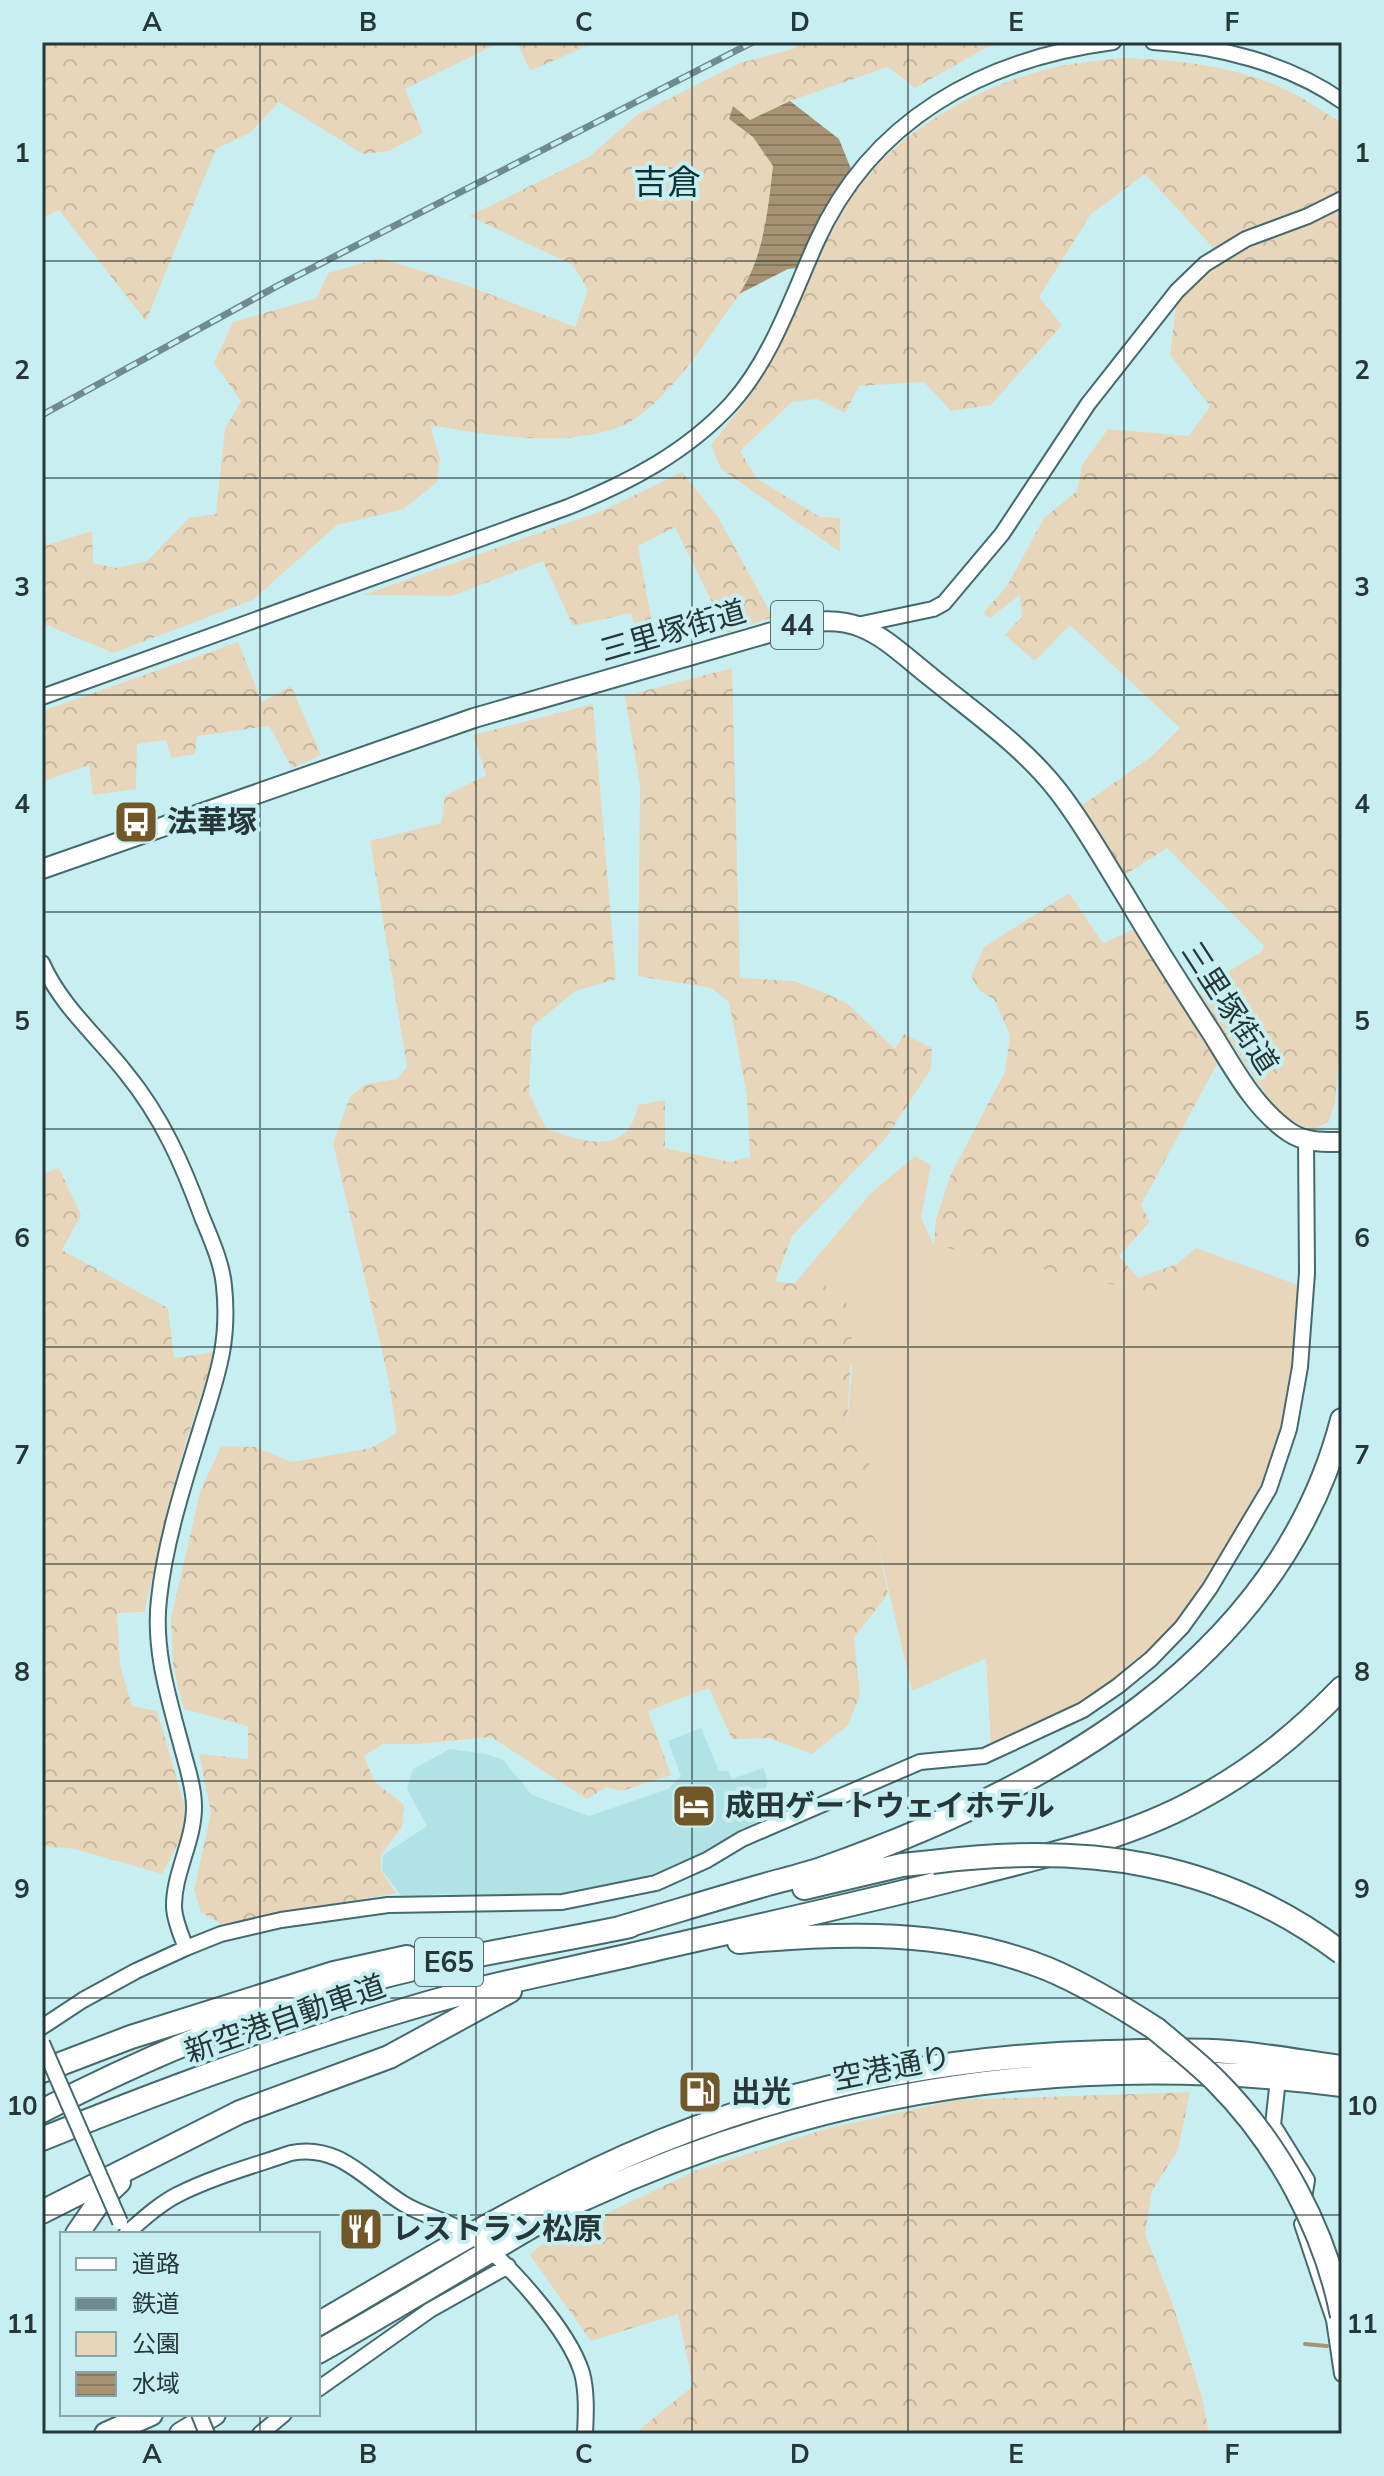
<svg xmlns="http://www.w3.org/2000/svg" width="1384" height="2476" font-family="Mulish,'Noto Sans JP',sans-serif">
<defs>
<pattern id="forest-crowns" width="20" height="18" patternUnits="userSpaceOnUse" patternTransform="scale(2)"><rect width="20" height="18" fill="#e8d6ba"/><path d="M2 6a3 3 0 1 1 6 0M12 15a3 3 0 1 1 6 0" fill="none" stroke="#c7b8a1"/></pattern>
<pattern id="water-rules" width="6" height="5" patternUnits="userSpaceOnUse" patternTransform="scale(2)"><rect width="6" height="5" fill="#a79373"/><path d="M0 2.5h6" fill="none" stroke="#88795f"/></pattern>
</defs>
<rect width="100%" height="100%" fill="#c7eff2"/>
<path fill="#b1e3e6" d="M701,1728L719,1771H728L732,1779L763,1768L768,1781L766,1789L771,1819L720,1843L707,1855L644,1879L570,1894L528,1897L443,1894L402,1897L382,1870L383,1855L427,1826L407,1789L413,1769L450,1749L486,1754L503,1760L532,1795L589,1816L668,1789L681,1776L668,1741Z"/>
<path fill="#e8d6ba" d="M915,1156L931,1165L921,1218L934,1245L1159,1295L1192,1275L1177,1264L1196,1248L1298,1285C1295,1341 1294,1400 1275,1454C1248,1533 1169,1655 1096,1697C1062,1716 1026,1730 991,1747L986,1658L912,1691L878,1544L861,1512L871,1457L847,1428L852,1368L831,1286L794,1284L871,1193Z"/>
<path fill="url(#forest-crowns)" d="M42,42H501L405,89L423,133L389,151L363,154L279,102L250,133L216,149L146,321L59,210L42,218Z
M517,42H596L530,71Z
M802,42H1006L986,48L915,88L888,67L790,101L750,120L733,107L729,119L753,137L773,166C769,202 765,240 752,274C748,286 736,298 729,309C703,346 661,412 617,428C557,448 490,435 430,425L440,458L437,482L404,509L337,525L253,600L113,653L42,623V514L47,545L92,531L93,563L116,568L147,561L189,518L216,514L225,429L241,401L214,363L233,322L317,298L328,273L380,258L466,285L575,327L588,290L573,265L469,216L589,157L637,115L740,63L793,49Z
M1122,58C1181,60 1241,66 1295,94C1311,103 1326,114 1342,123V1027L1335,1103L1329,1121L1314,1130L1293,1123L1277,1111L1199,996L1203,987L1261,952L1264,946L1167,848L1122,877L1081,817V806L1151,757L1180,728L1070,625L1035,661L1005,635L1022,616L1020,595L990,618L983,613L1007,586L1044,518L1077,491L1082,465L1108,429L1189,436L1210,406L1170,355L1176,305L1219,254L1145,174L1091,214L1039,297L1062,325L991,405L951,411L924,382L859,386L845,413L817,399L792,402L740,451L757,479L820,517L840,518V552L721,469L711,445C733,417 758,388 774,356C802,303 823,229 861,183C909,124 983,84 1056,67C1077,62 1100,61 1122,58Z
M682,472L718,517L773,617L727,633L675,527L638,546L655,638L638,641L631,613L573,626L543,561L452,596L363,595L604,510Z
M238,642L262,702L291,686L321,755L292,768L269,726L197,736L195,754L171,758L166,740L137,744L136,789L93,795L89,765L42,782V711Z
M732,668L740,978L794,981L823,992L848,1004L895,1049L904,1034L932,1048L931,1069L886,1138L792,1236L775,1282L831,1286L853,1311L847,1428L871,1457L861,1512L878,1544L888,1594L854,1638L860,1695L848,1725L812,1754L769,1738L732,1739L709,1688L648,1711L671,1775L621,1791L606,1787L587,1799L491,1737L417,1744H383L364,1756L375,1782L404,1805L402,1827L381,1855V1870L396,1893L221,1924L201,1912L194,1890L211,1813L199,1754L248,1759V1726L184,1709L173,1665L171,1619L200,1492L221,1446L255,1447L292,1462L371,1448L397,1433L388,1377L333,1143L350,1097L366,1084L397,1079L407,1067L370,841L441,823L445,796L486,775L473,735L593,704L616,979L575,991L532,1027L529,1093L546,1128C581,1142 628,1158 638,1105L665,1100V1148L730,1162L750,1157L747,1096L729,1002L711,988L638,976L640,785L625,696Z
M1069,893L1103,943L1134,929L1214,1051L1218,1062L1141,1205L1150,1222L1119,1256L1138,1278L1177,1264L1192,1275L1159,1295L934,1245L936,1219L951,1174L1005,1072L1010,1035L994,999L980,991L971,976L984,947Z
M59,1168L81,1215L62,1250L168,1308L174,1358L215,1352L185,1445L144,1612L117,1613L120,1665L132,1706L157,1711L184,1804L185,1831L162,1874L75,1849L42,1846V1174Z
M1190,2092L1178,2150L1152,2191L1145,2234L1172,2302L1202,2397L1209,2434H634L693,2386L678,2314L591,2341L530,2255L541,2245L697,2170L826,2129L955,2100Z"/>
<path fill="url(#water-rules)" d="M790,101L839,139L853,174L797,268L788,269L739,294C764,258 768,209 773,166L753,137L729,119L733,106L750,120Z"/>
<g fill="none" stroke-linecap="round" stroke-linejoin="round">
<path stroke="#a79373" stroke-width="4" d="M1305,2344L1327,2346"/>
<g stroke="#456a6d" stroke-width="18">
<path id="minor" d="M1153,42C1218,46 1288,63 1342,101
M857,625L933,609L944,603L1002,534L1088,404L1177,291L1205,264L1246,239L1308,216L1342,199
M42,697L568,507C628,483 687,452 731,404C771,360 792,297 816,243C871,120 983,59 1113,42
M42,963C61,1006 98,1037 126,1073C162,1117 183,1165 202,1217C211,1239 222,1263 224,1286C230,1343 217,1376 201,1428C184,1483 165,1542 159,1599C153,1650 169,1699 182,1748C187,1767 194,1787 194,1807C194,1842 173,1874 174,1908C175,1922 181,1935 186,1948
M42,2027L83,2000L136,1971L186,1948L221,1934L281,1920L388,1905L562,1902L656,1883L707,1860L742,1839L920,1762L984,1756L1083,1710L1118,1686L1151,1659L1182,1627L1210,1588L1269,1489L1289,1429L1300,1367L1307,1273L1306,1139
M1278,2079L1273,2125L1307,2180L1303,2204
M1302,2224L1334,2320L1342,2374
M126,2234C142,2220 158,2205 177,2195C212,2177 253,2166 291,2153C339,2143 366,2181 404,2204C425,2217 451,2221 471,2235C507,2261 569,2330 582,2373C587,2392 586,2414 585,2434
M318,2389L430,2310L508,2266
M260,2434L284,2414"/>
</g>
<g stroke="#456a6d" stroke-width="22">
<path id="major" d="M42,869L474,718L793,626C860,609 883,639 932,678C975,713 1024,747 1058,791C1083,823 1103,859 1124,893C1152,940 1181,986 1211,1032C1233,1067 1254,1108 1289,1132C1305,1143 1324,1142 1342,1142"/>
</g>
<g stroke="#456a6d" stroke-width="26">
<path id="highway" d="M804,1888L902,1865L932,1862
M616,1929C664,1915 712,1900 761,1886C782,1880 804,1875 824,1868C1044,1790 1279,1663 1342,1420
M739,1942C844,1932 949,1929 1048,1969C1086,1985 1122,2007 1156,2029
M42,2071L131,2037L334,1973L407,1957
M42,2111C148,2056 259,2010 374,1979C458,1956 545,1944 630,1926
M42,2139C182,2082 325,2030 471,1991C530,1976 589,1965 648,1951C757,1926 867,1902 975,1874C1048,1855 1126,1838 1193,1802C1252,1771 1296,1735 1342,1688
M42,2212L240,2112L389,2057L510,1991
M77,2234L101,2199L119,2182
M318,2324C419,2265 519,2204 626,2156C780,2088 939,2056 1107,2052C1147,2051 1188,2049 1228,2052C1266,2055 1304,2062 1342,2067
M318,2352C371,2322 423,2291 475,2260C511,2239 547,2215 586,2198C826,2087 1080,2051 1342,2085
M106,2434L151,2414
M181,2434L214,2414"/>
</g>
<use href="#minor" stroke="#fff" stroke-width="14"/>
<use href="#major" stroke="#fff" stroke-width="18"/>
<use href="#highway" stroke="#fff" stroke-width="22"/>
<g stroke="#708b8d" stroke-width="7">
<path id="rail" d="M42,415L281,284L753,42"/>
</g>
<use href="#rail" stroke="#c7eff2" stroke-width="4" stroke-dasharray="12" stroke-linecap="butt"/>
<g stroke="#456a6d" stroke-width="18" stroke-linecap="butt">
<path id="minor-bridge" d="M42,2043L120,2222
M199,2414L207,2434"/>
</g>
<g stroke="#456a6d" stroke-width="26" stroke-linecap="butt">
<path id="highway-bridge" d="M932,1862C1082,1843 1218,1859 1342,1953
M1156,2029C1176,2046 1197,2062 1216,2081C1279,2144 1325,2230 1342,2316"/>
</g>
<use href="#minor-bridge" stroke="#fff" stroke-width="14"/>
<use href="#highway-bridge" stroke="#fff" stroke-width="22"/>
</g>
<path fill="none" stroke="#273738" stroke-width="2" stroke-opacity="0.55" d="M260,42V2234M476,42V2434M692,42V2434M908,42V2434M1124,42V2434M42,261H1342M42,478H1342M42,695H1342M42,912H1342M42,1129H1342M42,1347H1342M42,1564H1342M42,1781H1342M42,1998H1342M42,2215H1342M260,2414V2434"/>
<defs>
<g id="bus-square" transform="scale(2.3)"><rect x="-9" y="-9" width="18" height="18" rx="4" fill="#725729" stroke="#c7eff2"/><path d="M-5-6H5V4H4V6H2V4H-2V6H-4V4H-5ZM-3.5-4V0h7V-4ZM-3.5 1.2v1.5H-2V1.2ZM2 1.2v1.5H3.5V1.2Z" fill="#fff"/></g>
<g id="hotel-square" transform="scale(2.3)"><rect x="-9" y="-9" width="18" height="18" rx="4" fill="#725729" stroke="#c7eff2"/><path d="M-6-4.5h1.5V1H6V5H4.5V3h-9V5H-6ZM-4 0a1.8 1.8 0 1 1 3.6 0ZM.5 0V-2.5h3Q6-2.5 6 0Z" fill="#fff"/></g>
<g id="fuel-square" transform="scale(2.3)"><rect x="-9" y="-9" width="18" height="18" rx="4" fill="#725729" stroke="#c7eff2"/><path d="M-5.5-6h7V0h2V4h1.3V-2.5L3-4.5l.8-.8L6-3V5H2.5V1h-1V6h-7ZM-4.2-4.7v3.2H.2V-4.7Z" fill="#fff"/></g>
<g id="restaurant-square" transform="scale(2.3)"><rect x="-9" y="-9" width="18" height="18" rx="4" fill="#725729" stroke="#c7eff2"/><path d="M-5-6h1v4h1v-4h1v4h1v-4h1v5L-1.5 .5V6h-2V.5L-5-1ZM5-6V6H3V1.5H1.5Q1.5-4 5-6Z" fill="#fff"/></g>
</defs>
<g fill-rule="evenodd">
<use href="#bus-square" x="136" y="822"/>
<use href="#hotel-square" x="694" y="1806"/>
<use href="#fuel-square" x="700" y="2092"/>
<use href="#restaurant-square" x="361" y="2229"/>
</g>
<g text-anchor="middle" stroke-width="8" stroke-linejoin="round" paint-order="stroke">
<g fill="#c7eff2" stroke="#576e70" stroke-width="2">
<rect x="771" y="601" width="52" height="48" rx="6"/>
<rect x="415" y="1938" width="68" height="48" rx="6"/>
</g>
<g font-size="28" font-weight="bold" fill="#273738">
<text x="797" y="635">44</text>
<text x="449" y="1972">E65</text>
</g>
<g font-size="30" fill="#273738" stroke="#c7eff2">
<text transform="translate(673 631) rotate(-16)" y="10">三里塚街道</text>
<text transform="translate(1230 1008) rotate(57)" y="10">三里塚街道</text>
<text transform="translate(285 2019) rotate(-19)" y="10">新空港自動車道</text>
<text transform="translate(892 2068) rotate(-11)" y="10">空港通り</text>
</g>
<g font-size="30" font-weight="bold" fill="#273738" stroke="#c7eff2" text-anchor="start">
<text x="167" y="832">法華塚</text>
<text x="725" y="1816">成田ゲートウェイホテル</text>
<text x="731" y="2102">出光</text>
<text x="392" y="2239">レストラン松原</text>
</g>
<g font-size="34" fill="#0c3235" stroke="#c7eff2">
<text x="667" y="194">吉倉</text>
</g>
</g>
<rect width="1384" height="2476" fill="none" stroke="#c7eff2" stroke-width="88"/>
<rect x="60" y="2232" width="260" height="184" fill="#c7eff2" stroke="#87a5a8" stroke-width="2"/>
<rect x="76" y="2258" width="40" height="12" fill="#ffffff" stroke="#87a5a8" stroke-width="2"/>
<text x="132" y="2272" font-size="24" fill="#273738">道路</text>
<rect x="76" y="2298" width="40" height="12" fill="#708b8d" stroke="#87a5a8" stroke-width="2"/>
<text x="132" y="2312" font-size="24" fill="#273738">鉄道</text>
<rect x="76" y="2332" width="40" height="24" fill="#e8d6ba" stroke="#87a5a8" stroke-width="2"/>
<text x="132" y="2352" font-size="24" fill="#273738">公園</text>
<rect x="76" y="2372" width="40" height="24" fill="url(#water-rules)" stroke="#87a5a8" stroke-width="2"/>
<text x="132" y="2392" font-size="24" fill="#273738">水域</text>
<rect x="44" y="44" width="1296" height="2388" fill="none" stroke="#273738" stroke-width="3"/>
<g font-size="26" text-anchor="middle" font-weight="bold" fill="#273738">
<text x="152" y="31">A</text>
<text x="368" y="31">B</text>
<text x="584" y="31">C</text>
<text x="800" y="31">D</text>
<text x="1016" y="31">E</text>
<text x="1232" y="31">F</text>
<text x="22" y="162">1</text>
<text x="1362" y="162">1</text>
<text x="22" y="379">2</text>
<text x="1362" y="379">2</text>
<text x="22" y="596">3</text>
<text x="1362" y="596">3</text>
<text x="22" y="813">4</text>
<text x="1362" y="813">4</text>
<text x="22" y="1030">5</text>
<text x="1362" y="1030">5</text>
<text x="22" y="1247">6</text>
<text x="1362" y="1247">6</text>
<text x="22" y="1464">7</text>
<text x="1362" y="1464">7</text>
<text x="22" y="1681">8</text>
<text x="1362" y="1681">8</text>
<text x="22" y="1898">9</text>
<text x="1362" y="1898">9</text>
<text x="22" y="2115">10</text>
<text x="1362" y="2115">10</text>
<text x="22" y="2333">11</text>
<text x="1362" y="2333">11</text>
<text x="152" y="2463">A</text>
<text x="368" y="2463">B</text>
<text x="584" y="2463">C</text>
<text x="800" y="2463">D</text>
<text x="1016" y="2463">E</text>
<text x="1232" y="2463">F</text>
</g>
</svg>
